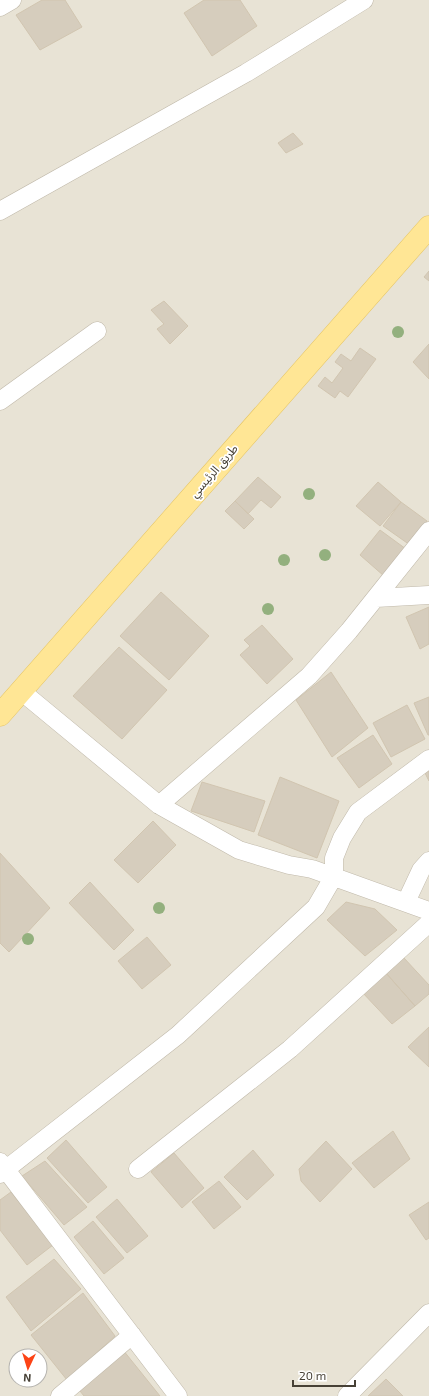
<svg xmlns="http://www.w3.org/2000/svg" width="429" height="1396" font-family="'Exo 2','Noto Sans Arabic',sans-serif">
<rect width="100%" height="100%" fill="#f4f1e7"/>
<path fill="#e8e3d5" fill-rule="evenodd" d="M0,0H429V1396H0ZM16,1356H40V1380H16Z"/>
<path fill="#d6cdbd" stroke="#d1c5b0" d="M42,0H65L82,27L40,50L16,15Z
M204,0H240L257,26L212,56L184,13Z
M293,133L303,144L286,153L278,143Z
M429,271V281L424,277Z
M164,301L188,326L170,344L157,329L164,324L151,310Z
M429,344V379L413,362Z
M360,348L376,359L348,397L340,391L335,398L318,386L325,377L332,383L343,368L335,362L341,354L351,361Z
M258,477L281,497L271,508L261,500L248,514L235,501Z
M378,482L401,502L380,526L356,506Z
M235,501L254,519L244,529L225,511Z
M401,502L427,521L410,545L383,526Z
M380,530L406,549L384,576L360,555Z
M161,592L209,636L169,680L120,636Z
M429,607V644L420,649L406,617Z
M262,625L293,659L267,684L240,655L250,646L244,640Z
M119,647L167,690L122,739L73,696Z
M331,672L368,728L332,757L296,700Z
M429,697V735H428L414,703Z
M407,705L425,739L391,757L373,723Z
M373,735L392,764L359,788L337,758Z
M429,771V781L425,773Z
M280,777L339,801L317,858L258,835Z
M202,782L265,801L254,832L191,811Z
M153,821L176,845L138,883L114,860Z
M0,853L50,908L9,952L0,943Z
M90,882L134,930L114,950L69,903Z
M346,902L375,909L397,930L365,956L327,920Z
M147,937L171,965L142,989L118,961Z
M404,958L429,985V994L415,1006L386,973Z
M386,973L415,1006L392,1024L362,992Z
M429,1027V1067L408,1047Z
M393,1131L410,1159L374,1188L352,1163Z
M66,1140L107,1187L88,1203L47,1158Z
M326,1141L352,1169L320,1202L301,1181L299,1169Z
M253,1150L274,1175L247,1200L224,1177Z
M174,1153L204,1188L182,1208L151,1172Z
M45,1161L87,1207L64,1225L22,1176Z
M219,1181L241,1207L214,1229L192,1202Z
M11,1192L53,1245L27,1265L0,1230V1200Z
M117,1199L148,1236L127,1253L96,1217Z
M429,1202V1238L426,1240L409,1215Z
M93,1221L124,1258L104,1274L74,1237Z
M54,1259L81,1289L31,1331L6,1297Z
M83,1293L115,1336L67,1380L31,1335Z
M123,1350L160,1396H84L80,1391Z
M386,1379L403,1396H368Z"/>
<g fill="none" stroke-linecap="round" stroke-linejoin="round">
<g stroke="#c0b9aa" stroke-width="19">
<path id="minor" d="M0,7L12,0
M0,211L246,73L364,0
M0,401L97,331
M376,598L429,595
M21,691L159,805L239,850L289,865L312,869L429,911
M159,805L309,676L349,631L429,531
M406,902L421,870L429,861
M0,1162L178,1396
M138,1169L290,1049L429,923
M0,1174L178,1035L316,907L334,876V858L342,838L358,812L429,759
M60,1396L132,1335
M347,1396L429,1313"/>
</g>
<g stroke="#e5c464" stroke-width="23">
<path id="primary" d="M0,715L429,227"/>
</g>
<use href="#minor" stroke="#fff" stroke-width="18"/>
<use href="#primary" stroke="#ffe695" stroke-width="22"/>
</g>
<g fill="#93b07e">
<circle cx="398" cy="332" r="6"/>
<circle cx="309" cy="494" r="6"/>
<circle cx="325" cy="555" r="6"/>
<circle cx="284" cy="560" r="6"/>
<circle cx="268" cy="609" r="6"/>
<circle cx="159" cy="908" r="6"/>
<circle cx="28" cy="939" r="6"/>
</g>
<g text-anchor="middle" stroke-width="3.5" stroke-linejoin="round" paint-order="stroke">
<g font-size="12" fill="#474136" stroke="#fff">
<text transform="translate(214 471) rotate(-49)" y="4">طريق الرئيسي</text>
</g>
</g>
<g transform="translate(28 1368) rotate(184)"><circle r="19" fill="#ffffff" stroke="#b5b3af"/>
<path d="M0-3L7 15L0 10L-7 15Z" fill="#fc4316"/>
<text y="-6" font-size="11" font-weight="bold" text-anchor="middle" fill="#474136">N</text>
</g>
<path d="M293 1380v6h62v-6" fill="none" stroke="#474136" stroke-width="2"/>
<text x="299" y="1380" font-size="12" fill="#474136" stroke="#ffffff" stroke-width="3" paint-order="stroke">20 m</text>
</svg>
